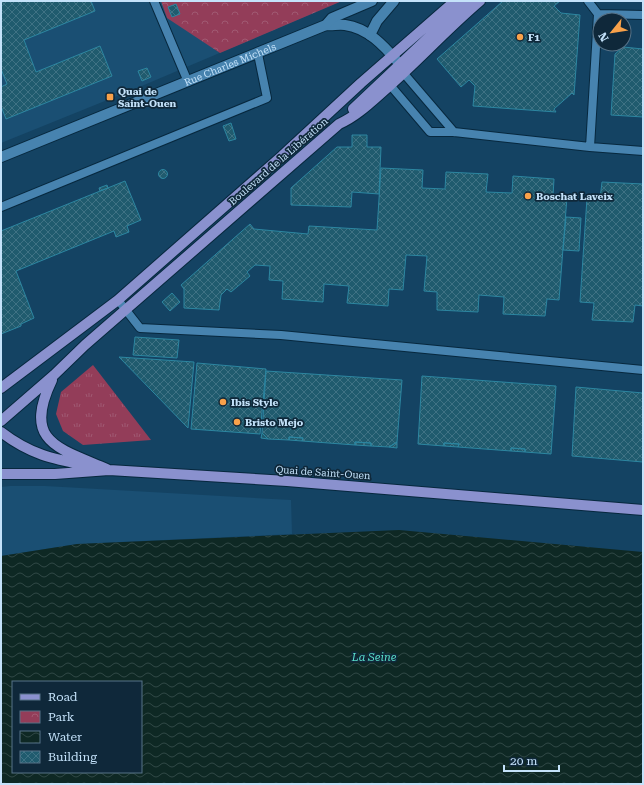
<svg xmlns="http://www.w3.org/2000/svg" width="644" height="785" font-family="'Roboto Serif',serif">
<defs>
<pattern id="grass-tufts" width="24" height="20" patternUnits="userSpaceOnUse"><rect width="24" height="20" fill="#933d59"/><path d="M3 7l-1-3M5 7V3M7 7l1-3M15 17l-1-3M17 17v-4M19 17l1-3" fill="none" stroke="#a05972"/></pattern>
<pattern id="park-crowns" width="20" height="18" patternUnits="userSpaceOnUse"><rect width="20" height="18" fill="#933d59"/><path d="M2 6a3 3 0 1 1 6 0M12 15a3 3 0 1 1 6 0" fill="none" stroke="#a05972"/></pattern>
<pattern id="water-waves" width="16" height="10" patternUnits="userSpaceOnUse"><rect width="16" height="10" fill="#0e2824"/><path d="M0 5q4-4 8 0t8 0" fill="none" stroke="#2f4745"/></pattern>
<pattern id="building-cross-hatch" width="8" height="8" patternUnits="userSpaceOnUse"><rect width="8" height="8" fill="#205b6e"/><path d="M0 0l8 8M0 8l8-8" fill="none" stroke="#3f7284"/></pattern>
</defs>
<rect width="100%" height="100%" fill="#144363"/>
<path fill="#1a4f73" d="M1,1H342L137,88L1,143Z
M10,486H45L291,500L292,534L77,544L1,556V487Z"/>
<path fill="url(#grass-tufts)" d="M93,365L151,440L83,445L63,431L56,414L61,392Z"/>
<path fill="url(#park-crowns)" d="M161,1H342L220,53L167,18Z"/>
<path fill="url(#water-waves)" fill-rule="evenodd" d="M399,530L643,552V784H1V556L77,544ZM13,682H141V772H13Z"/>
<path fill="url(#building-cross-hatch)" stroke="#2c86a1" d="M1,1H91L95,11L24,40L36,72L100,46L112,76L6,119L1,106V87L7,84L1,69Z
M503,1H560L554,6L561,13L580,15L574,95L572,93L554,109L556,112L473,106L475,86L469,80L461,87L437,59Z
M176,4L180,14L172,17L168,7Z
M623,47L643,49V117L611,115L615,54Z
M147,68L151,77L142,81L138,71Z
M231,123L236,139L229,141L223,126Z
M352,135H367V147H381L379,194L352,192L351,207L291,205V188L337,147H352Z
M381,168L423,170L422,188L445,189L446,172L488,174L486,192L512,193L513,176L554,179L553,196L567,197L559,300L547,299L545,316L503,314L504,297L479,295L478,312L437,310V292L424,291L427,256L406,255L403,290L389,289L388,306L347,303L349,286L324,284L323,302L282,299L283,281L269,280L270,266L255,265L247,272L250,276L231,292L227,289L221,295L219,310L184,308V289L181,285L250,224L254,229L308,234L309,226L377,230Z
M158.5 174a4.5 4.5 0 1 1 9 0a4.5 4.5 0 1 1-9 0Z
M125,181L141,220L127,226L129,232L116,237L114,231L16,271L34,318L21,324V326L1,334V231Z
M602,182L643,184V306L635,305L633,322L592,320L594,303L580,302L587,198L600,199Z
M107,185L108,188L100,191L99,188Z
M566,217L581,218L579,251L563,250Z
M172,293L180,302L170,311L162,302Z
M135,337L179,340L177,358L133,355Z
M119,357L194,362L188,428Z
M197,363L266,369L260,434L191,429Z
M266,371L402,380L397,442L389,447L371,446V443L355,442V445L302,441L303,438L289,437V440L268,439L262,433Z
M422,376L556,386L551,454L525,452V449L511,448V451L458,447L459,444L444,443V446L418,444Z
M576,387L643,393V462L572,456Z
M262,433L268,439L261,438Z
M289,437L303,438L302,441L289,440Z
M355,442L371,443V446L355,445Z
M397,442V448L389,447Z
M444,443L459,444L458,447L444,446Z
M511,448L525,449V452L511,451Z"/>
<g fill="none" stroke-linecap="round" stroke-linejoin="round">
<g stroke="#07283e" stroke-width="10">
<path id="lane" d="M154,1L188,82
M588,1L598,14L643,15
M598,14L590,147L643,151
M400,69L454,132
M390,85L430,132H454L590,147
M1,207L267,98L258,54
M118,300L140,328L281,335L643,370"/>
</g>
<g stroke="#07283e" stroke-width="12">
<g id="street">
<path d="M326,25C332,26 338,24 345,25C368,28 384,46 398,62"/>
<path d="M370,35L377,21L394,1"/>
<path id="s1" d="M1,157L326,25L332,18L372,1"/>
</g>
</g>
<g stroke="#07283e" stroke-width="12">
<path id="primary" d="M353,109L467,1
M52,380C22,442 58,448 107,469
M1,388L118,300L282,156L361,83L455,1
M1,421L54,375L85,345L339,124C357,116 371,102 386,89C418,61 447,29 480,1
M1,432C31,455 53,459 89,466
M1,474H55L109,470L287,481L643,510"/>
</g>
<use href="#lane" stroke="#4783af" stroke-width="8"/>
<use href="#street" stroke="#4783af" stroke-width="10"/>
<use href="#primary" stroke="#8a91ce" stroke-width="10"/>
</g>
<g fill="#f8a14a" stroke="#0f283a" stroke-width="1.5">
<circle cx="520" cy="37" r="4"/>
<rect x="106" y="93" width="8" height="8" rx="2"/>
<circle cx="528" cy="196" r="4"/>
<circle cx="223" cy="402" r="4"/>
<circle cx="237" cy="422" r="4"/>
</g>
<g text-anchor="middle" stroke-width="3.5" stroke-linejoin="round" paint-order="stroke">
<g font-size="10" font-weight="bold" fill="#c4e2fa" stroke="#0f283a" text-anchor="start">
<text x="528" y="41">F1</text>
<text x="118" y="95">Quai de<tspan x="118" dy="12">Saint-Ouen</tspan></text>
<text x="536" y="200">Boschat Laveix</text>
<text x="231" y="406">Ibis Style</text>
<text x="245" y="426">Bristo Mejo</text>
</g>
<g font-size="10" fill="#c4e2fa" stroke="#0f283a">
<text dy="4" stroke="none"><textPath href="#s1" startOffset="247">Rue Charles Michels</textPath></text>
<text transform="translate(278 161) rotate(-41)" y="4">Boulevard de la Libération</text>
<text transform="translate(323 472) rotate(4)" y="4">Quai de Saint-Ouen</text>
</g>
<g font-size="11" font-style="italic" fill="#5adecb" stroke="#0f283a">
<text x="374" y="661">La Seine</text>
</g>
</g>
<rect width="644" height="785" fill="none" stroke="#c4e2fa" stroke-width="4"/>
<rect x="12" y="681" width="130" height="92" fill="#0f283a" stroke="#577287"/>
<rect x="20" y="694" width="20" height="6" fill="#8a91ce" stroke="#577287"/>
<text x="48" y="701" font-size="12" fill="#c4e2fa">Road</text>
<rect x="20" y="711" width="20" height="12" fill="url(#park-crowns)" stroke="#577287"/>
<text x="48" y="721" font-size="12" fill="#c4e2fa">Park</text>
<rect x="20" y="731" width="20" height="12" fill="url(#water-waves)" stroke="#577287"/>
<text x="48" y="741" font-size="12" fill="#c4e2fa">Water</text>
<rect x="20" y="751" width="20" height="12" fill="url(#building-cross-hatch)" stroke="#577287"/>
<text x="48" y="761" font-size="12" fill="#c4e2fa">Building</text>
<g transform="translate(612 32) rotate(240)"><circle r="19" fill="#0f283a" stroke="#577287"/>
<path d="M0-3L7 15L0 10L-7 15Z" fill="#f8a14a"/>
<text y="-6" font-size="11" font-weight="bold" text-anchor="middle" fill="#c4e2fa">N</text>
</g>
<path d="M504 765v6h55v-6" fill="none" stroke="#c4e2fa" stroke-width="2"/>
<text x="510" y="765" font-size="12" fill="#c4e2fa" stroke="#0f283a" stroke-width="3" paint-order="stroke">20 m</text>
</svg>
